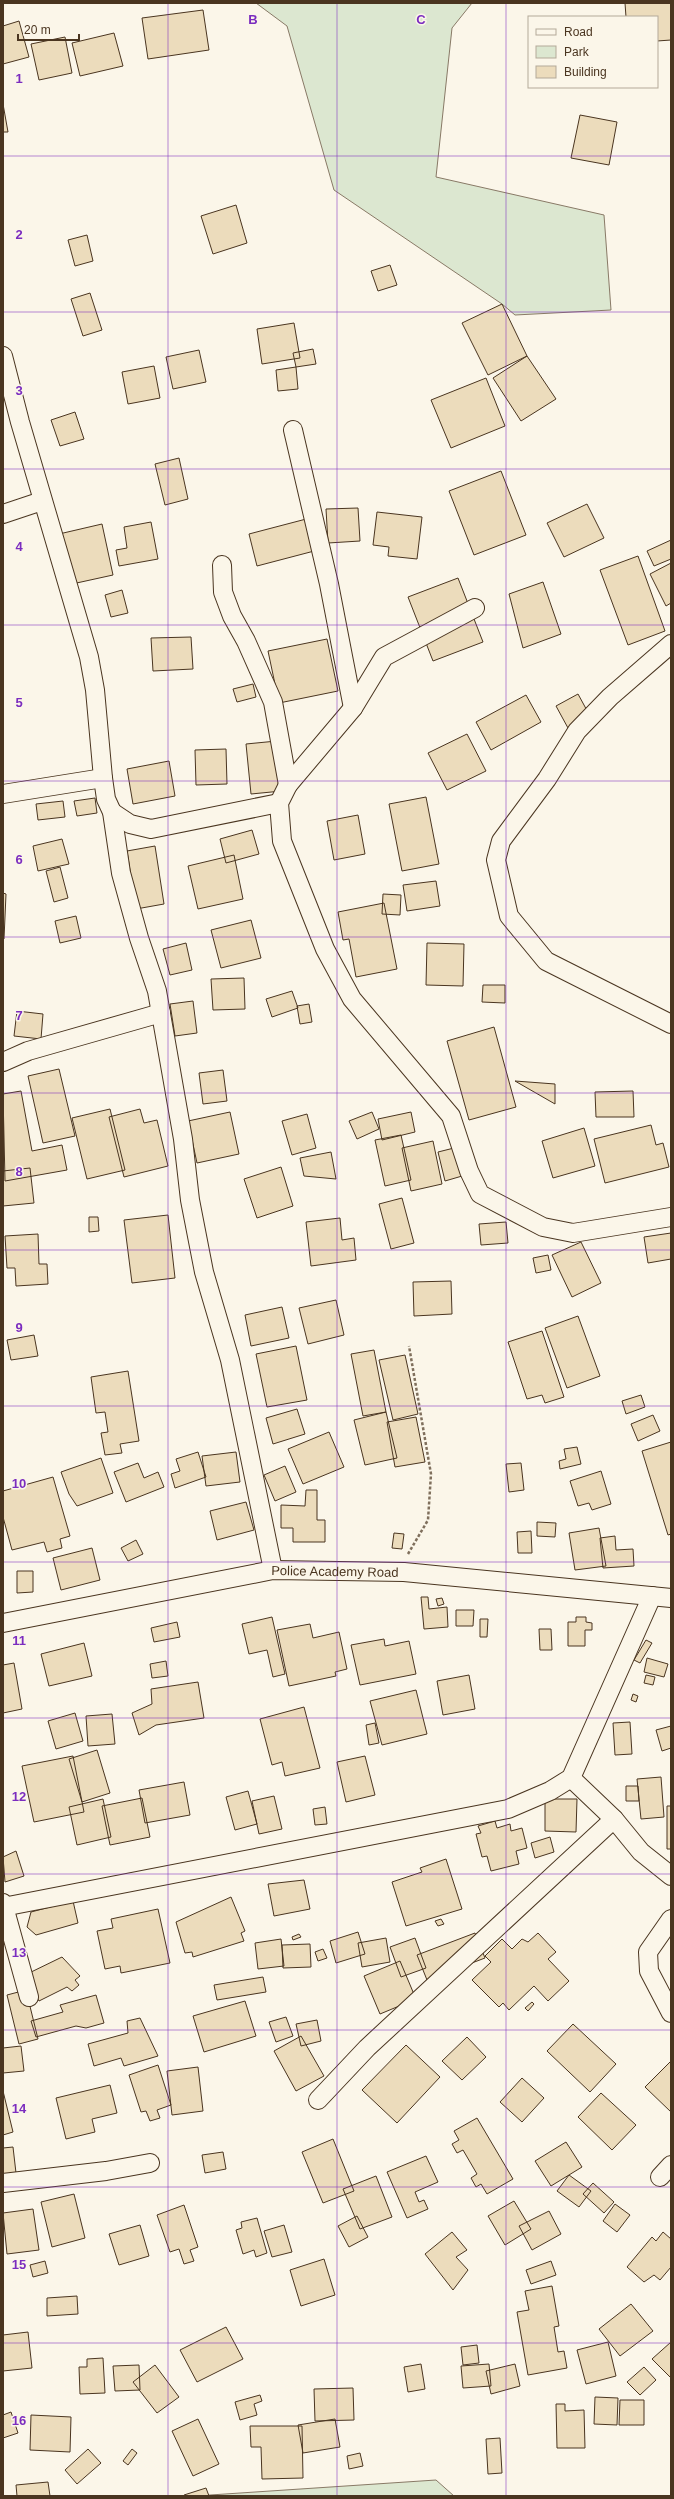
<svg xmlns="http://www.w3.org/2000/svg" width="674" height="2499" font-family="Arial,sans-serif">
<rect width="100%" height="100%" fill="#fbf6e9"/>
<path fill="#dce7d0" stroke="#887966" d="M256,3H472L452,28L436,177L604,215L611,310L515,315L502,304L334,190L287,26Z
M436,2480L454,2496H195Z"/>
<path fill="#ecdcbc" stroke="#4a3520" d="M625,3H671V40L657,41V17H626Z
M203,10L209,50L148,59L142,18Z
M19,21L29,57L3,64V26Z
M114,33L123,66L80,76L72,43Z
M65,37L72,73L39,80L31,44Z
M3,104L8,132H3Z
M580,115L617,122L609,165L571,158Z
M236,205L247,243L213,254L201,216Z
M87,235L93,261L75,266L68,240Z
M390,265L397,285L378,291L371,271Z
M90,293L102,330L83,336L71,299Z
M502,304L527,356L488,375L462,323Z
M294,323L300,358L262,364L257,329Z
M313,349L316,364L296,367L293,353Z
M199,350L206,382L173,389L166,357Z
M527,356L556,399L521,421L493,378Z
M154,366L160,398L128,404L122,372Z
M296,367L298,389L278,391L276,370Z
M486,378L505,426L451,448L431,400Z
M75,412L84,439L60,446L51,420Z
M179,458L188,499L165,505L155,464Z
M501,471L526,535L474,555L449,491Z
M587,504L604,538L564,557L547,523Z
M358,508L360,541L328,543L326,509Z
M377,512L422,517L417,559L388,556L389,547L373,545Z
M310,518L318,550L257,566L249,534Z
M151,522L158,559L119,566L116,550L127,548L124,527Z
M102,524L113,575L72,584L59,534Z
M671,540V559L654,566L647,551Z
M638,556L665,631L628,645L600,570Z
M671,563V603L666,606L650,574Z
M458,578L483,642L433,661L408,597Z
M543,582L561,634L523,648L509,594Z
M122,590L128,613L111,617L105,595Z
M191,637L193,669L153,671L151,638Z
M327,639L338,691L279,703L268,651Z
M253,684L256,697L237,702L233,689Z
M578,694L590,716L568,728L556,706Z
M526,695L541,722L491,750L476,722Z
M467,734L486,771L447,790L428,753Z
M287,740L292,790L251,794L246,744Z
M226,749L227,784L196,785L195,750Z
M169,761L175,796L133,804L127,769Z
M426,797L439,864L402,871L389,804Z
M95,798L97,813L77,816L74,801Z
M63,801L65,817L38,820L36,804Z
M358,815L365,854L334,860L327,821Z
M252,830L259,854L226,863L220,839Z
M62,839L69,864L38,871L33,846Z
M155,846L164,904L136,909L127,851Z
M234,855L243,899L198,909L188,866Z
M60,867L68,898L54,902L46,871Z
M436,881L440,906L407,911L403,885Z
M3,893L6,894L4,939H3Z
M383,894L401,895L400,915L382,914Z
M384,903L397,969L356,977L349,939L343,940L338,912Z
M76,916L81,938L60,943L55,921Z
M251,920L261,958L221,968L211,930Z
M186,943L192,970L170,975L163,949Z
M427,943L464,944L463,986L426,985Z
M244,978L245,1009L213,1010L211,979Z
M483,985H505V1003L482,1002Z
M292,991L298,1008L272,1017L266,999Z
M193,1001L197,1033L175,1036L170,1004Z
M309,1004L312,1022L300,1024L297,1006Z
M17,1011L43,1014L41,1039L14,1036Z
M494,1027L516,1107L469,1120L447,1041Z
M59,1069L75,1136L43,1143L28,1076Z
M223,1070L227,1101L203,1104L199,1073Z
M515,1081L555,1084V1104Z
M21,1091L32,1151L62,1145L67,1170L5,1181L3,1094Z
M633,1091L634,1117H596L595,1092Z
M110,1109L125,1170L87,1179L72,1118Z
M140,1109L144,1123L157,1120L168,1166L124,1177L109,1117Z
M230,1112L239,1154L197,1163L188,1121Z
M372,1112L379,1129L357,1139L349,1121Z
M411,1112L415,1132L382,1140L378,1119Z
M307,1114L316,1148L292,1155L282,1121Z
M651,1125L656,1145L663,1143L669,1167L605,1183L594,1139Z
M584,1128L595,1166L553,1178L542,1141Z
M401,1135L411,1180L385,1186L375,1140Z
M433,1141L442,1184L411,1191L402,1148Z
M462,1146L469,1174L445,1181L438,1152Z
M331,1152L336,1179L304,1176L300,1158Z
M281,1167L293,1206L257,1218L244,1179Z
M30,1168L34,1203L3,1206V1171Z
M402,1198L414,1243L391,1249L379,1204Z
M168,1215L175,1278L132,1283L124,1220Z
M89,1217H98L99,1231L89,1232Z
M340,1218L342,1240L354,1238L356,1260L311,1266L306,1222Z
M506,1222L508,1243L481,1245L479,1224Z
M671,1233V1259L648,1263L644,1237Z
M38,1234L39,1264H47L48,1284L16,1286L15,1268H7L5,1236Z
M581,1242L601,1283L572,1297L552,1255Z
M548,1255L551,1270L536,1273L533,1258Z
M451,1281L452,1314L414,1316L413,1282Z
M336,1300L344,1335L308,1344L299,1308Z
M282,1307L289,1338L251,1346L245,1315Z
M578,1316L600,1376L567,1388L545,1328Z
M542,1331L564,1397L545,1403L542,1395L527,1399L508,1342Z
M34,1335L38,1356L11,1360L7,1340Z
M296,1346L307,1400L267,1407L256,1354Z
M374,1350L386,1412L363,1416L351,1354Z
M405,1355L418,1414L393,1420L379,1360Z
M128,1371L139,1441L120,1444L122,1453L105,1455L101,1433L108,1432L105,1412L96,1413L91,1377Z
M641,1395L645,1407L626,1414L622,1401Z
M297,1409L305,1434L273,1444L266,1418Z
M386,1412L397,1458L365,1465L354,1420Z
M653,1415L660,1431L638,1441L631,1424Z
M416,1417L425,1462L395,1467L387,1422Z
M329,1432L344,1467L303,1484L288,1449Z
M671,1442V1534L668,1535L642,1451Z
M577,1447L581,1464L560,1469L559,1461L566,1459L564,1449Z
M198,1452L206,1477L175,1488L171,1474L180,1471L176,1459Z
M236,1452L240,1482L206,1486L202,1456Z
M101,1458L113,1493L77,1506L69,1494L61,1472Z
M138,1463L144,1478L158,1472L164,1487L126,1502L114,1472Z
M521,1463L524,1490L509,1492L506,1464Z
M285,1466L296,1492L275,1501L264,1475Z
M601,1471L611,1504L592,1510L589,1503L578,1506L570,1481Z
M53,1477L70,1536L60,1539L62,1548L47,1552L44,1542L12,1550L3,1517V1491Z
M306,1490H317V1520H325V1542H293V1528H281V1505L305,1506Z
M246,1502L254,1530L217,1540L210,1511Z
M537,1522L556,1523L555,1537L537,1536Z
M599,1528L606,1566L575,1570L569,1533Z
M531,1531L532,1553H518L517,1532Z
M394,1533L404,1534L402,1549L392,1548Z
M615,1536L616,1550L633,1549L634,1566L603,1568L600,1538Z
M136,1540L143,1554L128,1561L121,1548Z
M92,1548L100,1580L61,1590L53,1558Z
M17,1571H33V1592L17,1593Z
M421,1597H428L429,1609L447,1607L448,1627L424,1629Z
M442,1598L444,1604L438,1606L436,1599Z
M456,1610H474L473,1626H456Z
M272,1617L285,1674L273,1677L267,1650L249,1654L242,1624Z
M576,1617H586V1622L592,1623V1630H585V1646H568V1622H576Z
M480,1619H488L487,1637H480Z
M177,1622L180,1637L154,1642L151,1628Z
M310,1624L313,1638L339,1632L347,1669L335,1672L336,1676L289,1686L277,1630Z
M539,1629H551L552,1650H540Z
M384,1639L385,1646L409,1641L416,1674L360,1685L351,1645Z
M646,1640L652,1643L640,1663L634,1660Z
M84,1643L92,1676L49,1686L41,1654Z
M647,1658L668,1664L664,1677L644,1672Z
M166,1661L168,1676L152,1678L150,1664Z
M14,1663L22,1709L3,1713V1665Z
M469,1675L475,1709L443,1715L437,1681Z
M646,1675L655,1677L653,1685L644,1683Z
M198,1682L204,1718L156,1725L139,1735L132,1713L152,1704L151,1689Z
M416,1690L427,1734L382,1745L370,1701Z
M633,1694L638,1696L636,1702L631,1700Z
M304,1707L320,1768L285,1776L282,1762L272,1765L260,1719Z
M75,1713L83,1741L56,1749L48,1721Z
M112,1714L115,1744L88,1746L86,1716Z
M630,1722L632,1754L615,1755L613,1723Z
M375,1723L379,1743L369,1745L366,1725Z
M671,1726V1748L662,1751L656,1730Z
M97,1750L110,1793L82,1802L69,1759Z
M73,1756L84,1812L34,1822L22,1766Z
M365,1756L375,1795L346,1802L337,1762Z
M661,1777L664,1817L641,1819L637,1779Z
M184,1782L190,1815L145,1823L139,1790Z
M626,1786H638L639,1801H626Z
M248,1791L257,1824L235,1830L226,1797Z
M274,1796L282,1829L259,1834L252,1801Z
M142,1798L150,1837L110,1845L102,1806Z
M103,1799L111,1837L77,1845L69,1807Z
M545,1799H577L576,1832L545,1831Z
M667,1806H671V1849H667Z
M325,1807L327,1824L315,1825L313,1809Z
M495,1821L497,1828L510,1824L511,1831L522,1828L527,1848L516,1851L519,1864L491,1871L487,1856L482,1857L476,1834L481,1833L478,1826Z
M550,1837L554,1852L535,1858L531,1843Z
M16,1851L24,1876L5,1882L3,1857Z
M446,1859L462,1909L406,1926L392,1882L422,1872L420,1868Z
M304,1880L310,1909L274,1916L268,1884Z
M231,1897L245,1931L241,1933L244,1941L193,1957L192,1952L185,1953L176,1922Z
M73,1901L78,1923L36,1935L27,1927L31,1912Z
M158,1909L170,1963L121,1973L120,1966L105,1969L97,1931L113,1928L111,1919Z
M441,1919L444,1924L438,1926L435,1921Z
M358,1932L365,1954L336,1963L330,1941Z
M475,1933L485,1958L427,1980L417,1955Z
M538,1933L556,1952L548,1959L569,1981L548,2001L534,1986L509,2010L503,2003L499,2007L472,1980L491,1962L485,1956L502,1939L512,1949L522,1939L528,1942Z
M299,1934L301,1937L293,1940L292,1937Z
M386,1938L390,1962L362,1967L358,1943Z
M415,1938L426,1968L401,1977L390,1947Z
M281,1939L284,1966L258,1969L255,1943Z
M310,1944L311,1967L283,1968L282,1945Z
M323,1949L327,1958L318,1961L315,1952Z
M62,1957L80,1976L75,1980L79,1985L72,1991L67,1987L39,2001L25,1975Z
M400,1961L416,1999L380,2014L364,1976Z
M263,1977L266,1992L217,2000L214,1985Z
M26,1990L38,2039L19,2044L7,1995Z
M96,1995L104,2023L86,2028L76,2026L36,2037L31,2021L63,2012L60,2005Z
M245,2001L256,2036L204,2052L193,2016Z
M532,2002L534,2004L528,2011L525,2008Z
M286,2017L293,2036L276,2042L269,2022Z
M140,2018L158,2056L124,2066L121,2058L94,2066L88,2044L128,2033L127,2021Z
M317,2020L321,2041L301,2046L296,2024Z
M573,2024L616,2064L590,2092L547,2051Z
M301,2036L324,2076L296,2091L274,2051Z
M467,2037L486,2057L462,2080L442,2061Z
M406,2045L440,2077L397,2123L362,2090Z
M21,2046L24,2071L3,2073V2048Z
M671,2061V2112L645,2087Z
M158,2065L171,2105L157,2110L160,2118L150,2121L146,2111L141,2112L129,2075Z
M198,2067L203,2111L172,2115L167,2071Z
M522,2078L544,2098L522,2122L500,2102Z
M110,2085L117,2113L92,2119L95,2132L66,2139L56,2098Z
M3,2091L13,2132L3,2135Z
M601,2093L636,2125L612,2150L578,2117Z
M477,2118L513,2179L487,2194L481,2184L476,2187L471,2178L477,2174L463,2150L457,2153L452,2144L459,2140L454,2131Z
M333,2139L354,2191L323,2203L302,2152Z
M566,2142L582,2167L551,2186L535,2161Z
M13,2147L16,2173L3,2175V2148Z
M223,2152L226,2169L205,2173L202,2155Z
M426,2156L438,2182L415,2192L419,2202L424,2200L428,2209L407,2218L387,2172Z
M569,2175L591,2191L579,2207L557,2191Z
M376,2176L392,2217L360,2229L343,2189Z
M593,2183L614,2202L604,2213L583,2194Z
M74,2194L85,2238L52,2247L41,2202Z
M514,2201L531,2229L505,2245L488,2216Z
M615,2204L630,2215L617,2232L603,2221Z
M184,2205L198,2247L190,2250L194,2261L184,2264L179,2249L170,2252L157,2215Z
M33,2209L39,2250L7,2254L3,2213Z
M549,2211L561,2234L532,2250L519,2226Z
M357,2216L368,2237L349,2247L338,2226Z
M257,2218L267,2253L256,2257L254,2250L243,2254L236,2230L242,2228L241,2222Z
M140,2225L149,2256L119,2265L109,2234Z
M284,2225L292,2252L272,2257L264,2231Z
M452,2232L467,2250L456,2257L468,2270L453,2290L425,2254Z
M663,2232L671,2239V2267L660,2280L654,2275L644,2282L627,2267L652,2237L656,2241Z
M324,2259L335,2295L301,2306L290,2270Z
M45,2261L48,2273L33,2277L30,2265Z
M551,2261L556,2275L531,2284L526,2270Z
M552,2286L559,2326L554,2327L558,2352L564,2351L567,2368L528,2375L517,2312L529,2310L525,2291Z
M77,2296L78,2314L47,2316V2298Z
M631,2304L653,2331L620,2356L599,2329Z
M226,2327L243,2359L197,2382L180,2350Z
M28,2332L32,2368L3,2371V2335Z
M608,2342L616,2376L586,2384L577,2350Z
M671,2342V2376L670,2377L652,2359Z
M477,2345L479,2363L463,2365L461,2347Z
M103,2358L105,2393L80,2394L79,2367H87V2359Z
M421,2364L425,2389L408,2392L404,2367Z
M489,2364L491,2386L463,2388L461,2366Z
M515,2364L520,2386L491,2394L486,2371Z
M139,2365L140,2390L115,2391L113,2366Z
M155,2365L179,2397L157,2413L133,2382Z
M644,2367L656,2380L640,2395L627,2382Z
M353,2388L354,2420L315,2421L314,2389Z
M260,2395L262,2401L254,2404L257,2415L240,2420L235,2402Z
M595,2397L618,2398L617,2425L594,2424Z
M620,2400H644V2425H619Z
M556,2404H565V2411L584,2410L585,2448H557Z
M11,2412L18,2433L3,2438V2415Z
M31,2415L71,2417L70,2452L30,2450Z
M198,2419L219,2464L193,2476L172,2431Z
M335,2419L340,2447L303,2453L298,2425Z
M250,2426H302L303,2478L262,2479L261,2447H251Z
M500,2438L502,2473L488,2474L486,2439Z
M88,2449L101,2463L77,2484L65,2470Z
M132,2449L137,2453L128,2465L123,2461Z
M360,2453L363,2466L349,2469L347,2456Z
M48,2482L50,2496H17L16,2485Z
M206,2488L209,2496H185L184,2495Z"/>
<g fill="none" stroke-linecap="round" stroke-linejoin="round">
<g stroke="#4a3520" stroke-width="20">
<g id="minor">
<path d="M3,356L20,422L89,657L95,690L103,778L106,799L112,812L121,873L139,938L157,991L183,1139L190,1200L204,1272L230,1360L273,1570"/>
<path d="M293,430L329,584L353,708"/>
<path d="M3,514L42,501"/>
<path d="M222,565L223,592L232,616L246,641L273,702L288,785"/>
<path d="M475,608L384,657L353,708L288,785L279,803L282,841L325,949L352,999L451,1116L469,1171L480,1194L543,1227L573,1233L671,1217"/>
<path d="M671,644L610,697L577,731L547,779L501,841L496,860L509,916L546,961L671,1024"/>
<path d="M3,794L103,778"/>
<path d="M112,812L130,824L151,829L279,803"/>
<path d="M3,1062L28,1051L161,1013"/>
<path id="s1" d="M3,1623L273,1570L404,1572L671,1598"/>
<path d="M571,1778L614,1819L641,1852L671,1876"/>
<path d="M3,1903L29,1997"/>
<path d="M3,1907L508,1809L550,1791L571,1778L652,1596"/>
<path d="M671,1919L648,1952L649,1971L671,2013"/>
<path d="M318,2100L367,2048L614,1819"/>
<path d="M660,2177L671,2165"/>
<path d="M3,2183L106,2171L150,2163"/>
</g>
</g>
<path stroke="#7f6f5c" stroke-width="2.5" stroke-dasharray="3 2" stroke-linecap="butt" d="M408,1554L428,1520L431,1474L409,1346"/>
<use href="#minor" stroke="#fbf6e9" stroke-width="18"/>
</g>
<path fill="none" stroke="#7b2cbf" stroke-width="1" stroke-opacity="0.55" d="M168,3V2496M337,3V2496M506,3V2496M3,156H671M3,312H671M3,469H671M3,625H671M3,781H671M3,937H671M3,1093H671M3,1250H671M3,1406H671M3,1562H671M3,1718H671M3,1874H671M3,2030H671M3,2187H671M3,2343H671"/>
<g text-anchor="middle" stroke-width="3" stroke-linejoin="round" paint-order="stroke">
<g font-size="13" fill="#4a3520" stroke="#fbf6e9">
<text dy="5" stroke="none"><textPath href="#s1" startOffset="337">Police Academy Road</textPath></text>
</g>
</g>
<g font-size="13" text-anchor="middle" font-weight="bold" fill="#7b2cbf" stroke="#fbf6e9" stroke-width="3" stroke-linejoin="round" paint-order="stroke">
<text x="253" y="24">B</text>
<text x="421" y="24">C</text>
<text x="19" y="83">1</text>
<text x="19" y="239">2</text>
<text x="19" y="395">3</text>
<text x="19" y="551">4</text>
<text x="19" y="707">5</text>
<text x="19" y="864">6</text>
<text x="19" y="1020">7</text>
<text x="19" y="1176">8</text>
<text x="19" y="1332">9</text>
<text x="19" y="1488">10</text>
<text x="19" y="1645">11</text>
<text x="19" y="1801">12</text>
<text x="19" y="1957">13</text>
<text x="19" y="2113">14</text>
<text x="19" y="2269">15</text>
<text x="19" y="2425">16</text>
</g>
<rect width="674" height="2499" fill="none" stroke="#4a3520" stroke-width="8"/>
<rect x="528" y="16" width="130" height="72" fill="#fbf6e9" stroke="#b4a999"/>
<rect x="536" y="29" width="20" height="6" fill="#fbf6e9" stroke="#b4a999"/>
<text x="564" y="36" font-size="12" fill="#4a3520">Road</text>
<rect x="536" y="46" width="20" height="12" fill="#dce7d0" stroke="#b4a999"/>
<text x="564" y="56" font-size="12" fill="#4a3520">Park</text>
<rect x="536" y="66" width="20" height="12" fill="#ecdcbc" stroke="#b4a999"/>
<text x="564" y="76" font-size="12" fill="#4a3520">Building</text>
<path d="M18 34v6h61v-6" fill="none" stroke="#4a3520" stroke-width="2"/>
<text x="24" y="34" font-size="12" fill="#4a3520" stroke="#fbf6e9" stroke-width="3" paint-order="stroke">20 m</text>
</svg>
